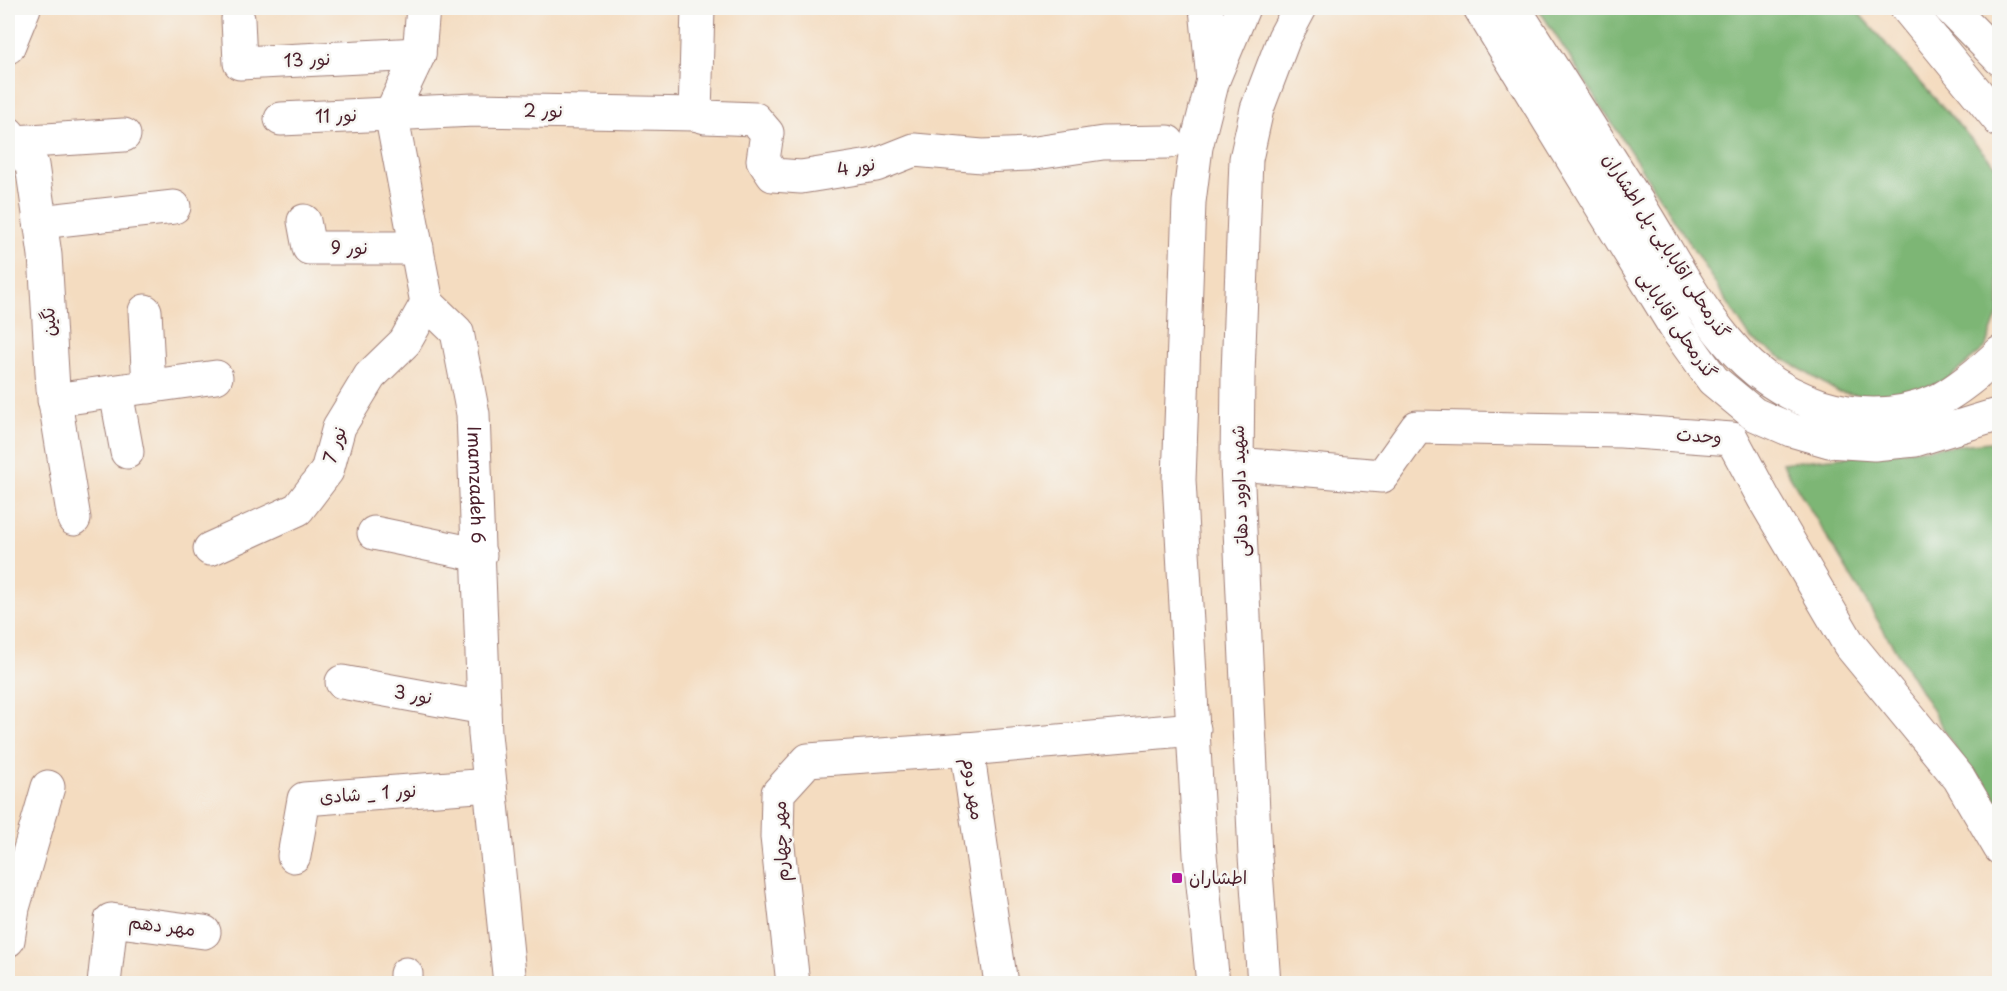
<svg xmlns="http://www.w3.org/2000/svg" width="2007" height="991" font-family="'Playpen Sans','Playpen Sans Arabic',sans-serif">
<rect width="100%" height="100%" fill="#f6f6f2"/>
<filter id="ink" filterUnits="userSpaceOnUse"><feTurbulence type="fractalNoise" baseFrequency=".0167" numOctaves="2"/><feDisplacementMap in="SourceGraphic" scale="12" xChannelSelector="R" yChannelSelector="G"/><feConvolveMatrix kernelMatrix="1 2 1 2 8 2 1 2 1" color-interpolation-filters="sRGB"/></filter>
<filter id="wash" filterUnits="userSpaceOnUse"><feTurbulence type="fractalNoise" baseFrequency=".008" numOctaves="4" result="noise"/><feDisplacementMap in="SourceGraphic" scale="24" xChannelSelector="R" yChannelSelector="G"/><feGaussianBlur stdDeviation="1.35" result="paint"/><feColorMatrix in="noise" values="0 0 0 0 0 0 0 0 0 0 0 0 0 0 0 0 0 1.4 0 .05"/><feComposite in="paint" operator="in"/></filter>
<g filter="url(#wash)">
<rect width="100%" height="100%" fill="#f4dcc0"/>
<path fill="#7db674" stroke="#646a50" stroke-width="1.5" d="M1538,8H1854L1999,170V311L1985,348L1949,378L1898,400L1838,392L1751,339Z
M1999,441V820L1782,463Z"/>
</g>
<g filter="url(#ink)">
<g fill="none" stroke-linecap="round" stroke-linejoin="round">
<g stroke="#9f7e76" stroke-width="35">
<g id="street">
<path id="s1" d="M423,8L419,54L391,113L427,303L457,332L473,414L485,734L510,984"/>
<path d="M698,8L695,114L706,117L755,119L767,133L763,160L773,175L801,177L876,165L914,150L982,156L1029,154L1103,143L1168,142"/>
<path d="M1206,8L1213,80"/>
<path d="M238,19L240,63L419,54"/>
<path d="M8,47L24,8"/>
<path d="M281,119L474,110L695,114"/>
<path d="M8,133L32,165L45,255L53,389L74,519"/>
<path d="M15,142L124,135"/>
<path d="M304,221L309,248H417"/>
<path d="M40,222L174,207"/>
<path d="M145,311L149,387"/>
<path d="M116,392L127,452"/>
<path d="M54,400L216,377"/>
<path d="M1237,464L1382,476L1417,427L1621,431L1732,439L1764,499L1849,644L1959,778L2000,848"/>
<path d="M374,533L480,555"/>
<path d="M210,549L298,509L327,471L339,427L370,376L405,342L427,303"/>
<path d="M342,682L484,708"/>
<path d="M294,856L304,799L490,785"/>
<path d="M8,940L13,908L48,787"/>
<path d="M406,974V984"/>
<path d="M104,984L111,920L204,932"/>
<path d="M793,984L777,837L778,793L808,760L967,749"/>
<path d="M1001,984L967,749L1194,729"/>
</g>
</g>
<g stroke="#9f7e76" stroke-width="35">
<path id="secondary" d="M1480,8L1677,330L1713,380L1754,414L1791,430L1829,441L1874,444L1915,440L2000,414
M1514,8C1555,72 1595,136 1636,200C1666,247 1691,298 1727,341C1776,402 1860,432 1934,402C1952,395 1986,367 2000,353
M1213,984L1200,855L1179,480L1189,202L1196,147L1213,80L1243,8
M1264,984L1255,856L1237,464L1238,374L1246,159L1257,109L1284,38L1300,8"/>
</g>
<g stroke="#9f7e76" stroke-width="35">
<path id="highway" d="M1907,8L2000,121
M1950,8L2000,59"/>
</g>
<use href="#street" stroke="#fff" stroke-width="33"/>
<use href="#secondary" stroke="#fff" stroke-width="33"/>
<use href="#highway" stroke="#fff" stroke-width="33"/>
</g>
</g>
<rect fill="#b5179e" stroke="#f6f6f2" stroke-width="2" x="1171" y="872" width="12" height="12" rx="3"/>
<g text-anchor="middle" stroke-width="5" stroke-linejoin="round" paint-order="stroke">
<g font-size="18" fill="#4a1f2b" stroke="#f6f6f2">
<text transform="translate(307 60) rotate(-3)" y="6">نور 13</text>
<text transform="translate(543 111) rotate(1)" y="6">نور 2</text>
<text transform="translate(336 116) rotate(-3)" y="6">نور 11</text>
<text transform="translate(856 167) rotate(-10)" y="6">نور 4</text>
<text transform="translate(1666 246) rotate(57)" y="6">گذرمحلی اقابابایی-پل اطشاران</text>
<text x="349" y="254">نور 9</text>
<text transform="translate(49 322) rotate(-93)" y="6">نگین</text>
<text transform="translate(1677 325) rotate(56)" y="6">گذرمحلی اقابابایی</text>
<text transform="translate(1699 436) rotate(4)" y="6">وحدت</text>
<text transform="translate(335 445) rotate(-72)" y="6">نور 7</text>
<text dy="6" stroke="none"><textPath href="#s1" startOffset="501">Imamzadeh 6</textPath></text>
<text transform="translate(1240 491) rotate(-92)" y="6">شهید داوود دهاتی</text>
<text transform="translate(413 695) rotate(10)" y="6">نور 3</text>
<text transform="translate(973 789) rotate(82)" y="6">مهر دوم</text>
<text transform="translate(368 794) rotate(-4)" y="6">نور 1 _ شادی</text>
<text transform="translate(781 841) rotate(-92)" y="6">مهر چهارم</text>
<text transform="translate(162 926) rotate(7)" y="6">مهر دهم</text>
</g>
<g font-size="18" fill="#4a1f2b" stroke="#f6f6f2" text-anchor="start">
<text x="1189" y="884">اطشاران</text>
</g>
</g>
<rect width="2007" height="991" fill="none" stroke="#f6f6f2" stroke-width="30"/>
</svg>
